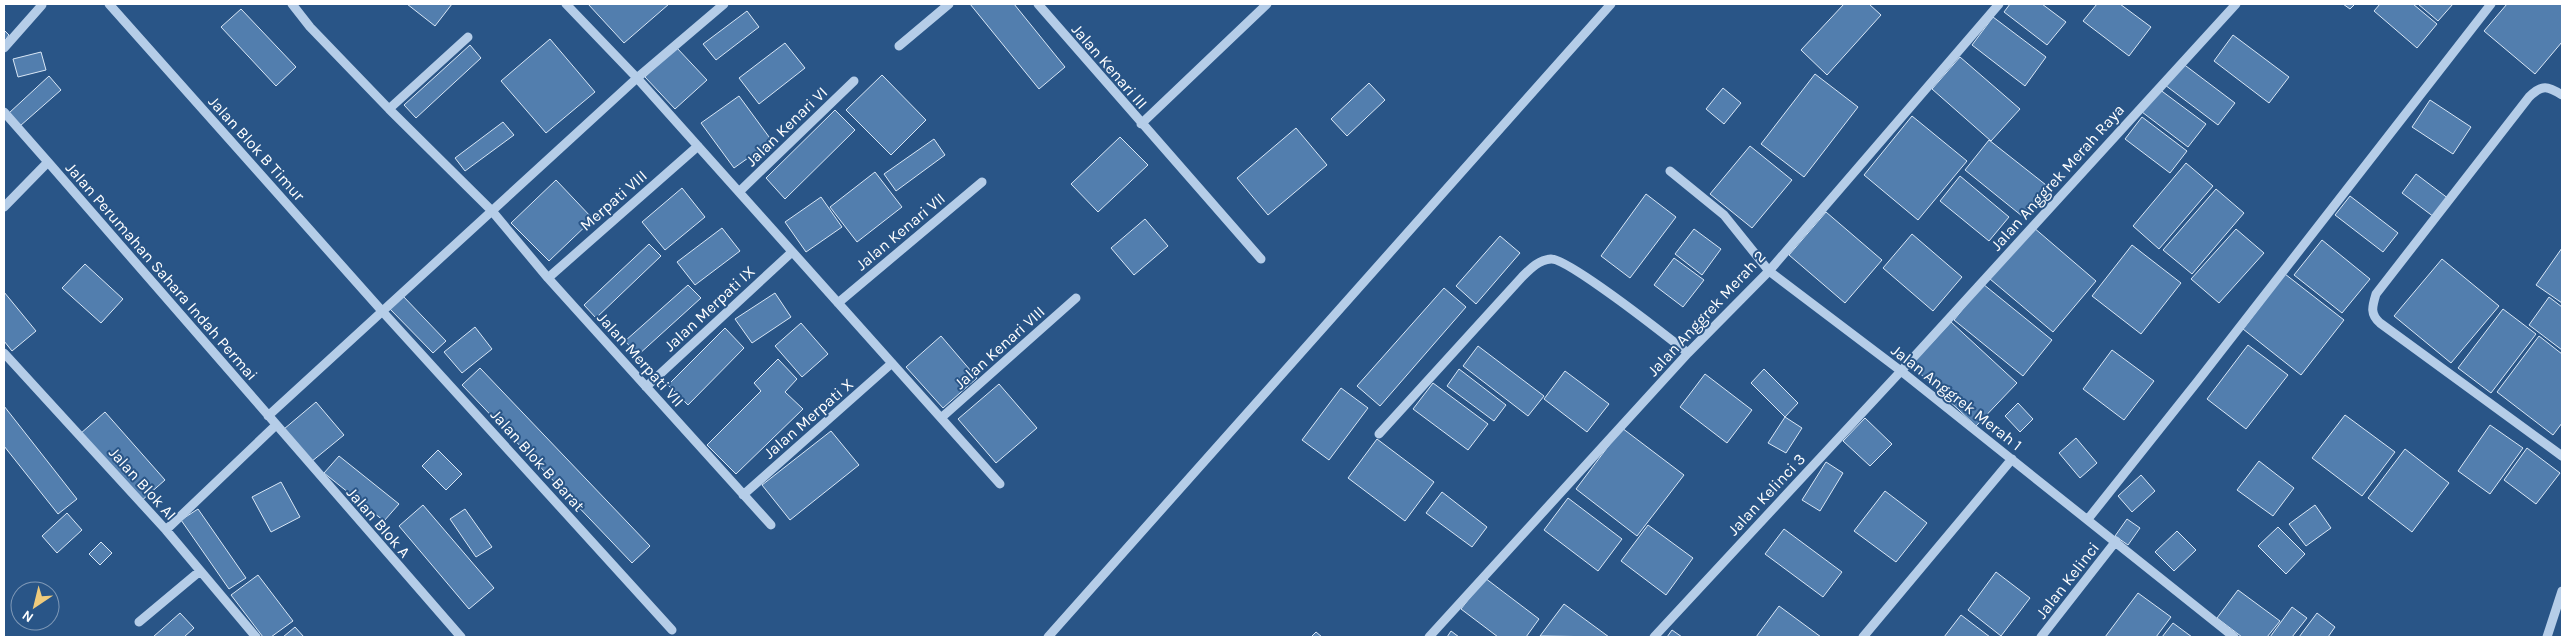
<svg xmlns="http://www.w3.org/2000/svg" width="2566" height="641" font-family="Karla,sans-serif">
<rect width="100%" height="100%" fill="#295587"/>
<path fill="#527eae" stroke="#d9e7f6" d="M407,4H452L435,26Z
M588,4H669L624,43Z
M970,4H1014L1065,67L1039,89Z
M1844,4H1869L1881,15L1827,75L1801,50Z
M2010,4H2042L2066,22L2047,45L2004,12Z
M2097,4H2120L2151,27L2129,56L2083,21Z
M2343,4H2355L2350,9Z
M2380,4H2413L2437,24L2417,48L2374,11Z
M2418,4H2453L2438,21Z
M2507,4H2562V42L2535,74L2484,31Z
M241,9L296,67L276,86L221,27Z
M747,11L759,27L716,60L703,44Z
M1993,17L2046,57L2025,86L1972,45Z
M4,30L9,35L4,42Z
M2233,35L2289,77L2269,103L2214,61Z
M550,39L595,92L546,133L501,81Z
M785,43L805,68L759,104L739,78Z
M470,45L481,58L416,118L404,105Z
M676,47L707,80L675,109L645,77Z
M41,52L46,70L18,77L13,59Z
M1960,57L2020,109L1991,141L1932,89Z
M2182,63L2235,103L2218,125L2165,85Z
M1815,74L1858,107L1804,177L1761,144Z
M882,75L926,120L891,155L846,110Z
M49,76L61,90L20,126L9,113Z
M1369,83L1385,100L1347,136L1331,119Z
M1723,88L1741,103L1724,124L1706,109Z
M2159,89L2206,124L2188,147L2142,112Z
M739,96L772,141L734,168L701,123Z
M2430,100L2471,127L2453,154L2412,127Z
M835,110L855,130L785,199L766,178Z
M1912,116L1967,161L1918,220L1864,175Z
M2142,117L2187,151L2170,173L2125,139Z
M503,122L514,135L465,171L455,158Z
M1296,128L1327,165L1268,215L1237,178Z
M1120,137L1148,165L1098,212L1071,184Z
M934,139L945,155L896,191L884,174Z
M1989,140L2046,185L2022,216L1965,170Z
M1750,146L1792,180L1752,228L1710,194Z
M2186,163L2213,186L2159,249L2133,226Z
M875,172L902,207L857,242L830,207Z
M2416,174L2449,199L2434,217L2402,193Z
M1960,176L2009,217L1989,241L1940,201Z
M556,180L593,219L549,261L511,223Z
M682,188L705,217L665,250L642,222Z
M2216,189L2244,213L2192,274L2163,250Z
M1646,194L1676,217L1630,278L1601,256Z
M2350,196L2398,233L2383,252L2335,215Z
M821,197L842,227L806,252L785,222Z
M1826,212L1882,260L1845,303L1789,255Z
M1145,219L1168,246L1134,275L1111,248Z
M2033,227L2096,281L2053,332L1990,279Z
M722,228L740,251L695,285L677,262Z
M1694,229L1721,249L1702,275L1675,254Z
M2236,229L2264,253L2219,303L2191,279Z
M1912,234L1962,277L1933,311L1883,268Z
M1500,236L1520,253L1476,304L1456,286Z
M2322,240L2370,279L2342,313L2294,275Z
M649,244L661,256L596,318L584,305Z
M2132,245L2181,283L2141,334L2092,296Z
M2562,248V303L2536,285Z
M1674,258L1704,280L1683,307L1654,285Z
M2442,259L2499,306L2451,363L2394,316Z
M85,264L123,299L101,323L62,288Z
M2285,274L2344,320L2301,375L2243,329Z
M1983,284L2052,340L2023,376L1954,320Z
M688,285L701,298L638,355L625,341Z
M1444,288L1466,307L1380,406L1357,386Z
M4,292L36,331L12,351L4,341Z
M775,293L791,317L752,343L735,319Z
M402,295L446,341L433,353L389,308Z
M2549,297L2562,307V350L2529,325Z
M2503,309L2536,334L2491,393L2458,368Z
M1951,322L2017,383L1976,426L1911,365Z
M801,323L828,354L802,377L775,346Z
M475,327L492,349L462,373L444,352Z
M725,328L744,348L688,405L668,385Z
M941,336L977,378L943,408L906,367Z
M2539,336L2562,354V423L2553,435L2497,392Z
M2248,345L2288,375L2246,429L2207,399Z
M1478,346L1544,396L1528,416L1463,366Z
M2112,350L2154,381L2124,420L2083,389Z
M778,359L797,379L785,392L803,409L736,474L707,445L761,391L754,383Z
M480,368L650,546L632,563L462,385Z
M1459,369L1506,405L1494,421L1447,386Z
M1764,369L1798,403L1785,417L1751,383Z
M1565,371L1609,404L1587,432L1544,399Z
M1705,374L1752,410L1727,443L1680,407Z
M1433,383L1488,424L1468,450L1413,409Z
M999,384L1037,428L996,463L958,419Z
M1341,388L1368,408L1329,460L1302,440Z
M316,402L344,435L311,462L284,429Z
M2018,403L2033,419L2020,432L2005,416Z
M4,406L77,499L58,514L4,446Z
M105,412L165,480L140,502L80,434Z
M2345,415L2395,452L2362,496L2312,458Z
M1785,417L1802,428L1786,453L1768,443Z
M1865,418L1892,444L1870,466L1843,441Z
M2490,425L2523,448L2490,494L2458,471Z
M1622,428L1684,475L1637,536L1576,489Z
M831,431L859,465L790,520L762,485Z
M2076,438L2097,463L2080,478L2059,453Z
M1377,439L1434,482L1405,521L1348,478Z
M2527,448L2560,473L2536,504L2504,480Z
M2405,449L2449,483L2412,532L2368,498Z
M438,450L462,474L446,490L422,466Z
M339,456L399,504L384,521L324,473Z
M2259,461L2294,488L2273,516L2237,490Z
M1826,462L1843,473L1820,511L1802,500Z
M2141,475L2155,491L2132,512L2118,496Z
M281,482L300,517L271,532L252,497Z
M1885,491L1927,523L1896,562L1854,531Z
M1442,492L1487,527L1472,547L1426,513Z
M1568,498L1622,539L1598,571L1544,530Z
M423,505L494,588L469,609L399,526Z
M2315,505L2331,528L2306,546L2289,524Z
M198,509L246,578L229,589L181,520Z
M465,509L492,547L476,557L450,519Z
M67,513L82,530L57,553L42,536Z
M2127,519L2140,528L2128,545L2115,536Z
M1648,525L1693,558L1666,595L1621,561Z
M2278,527L2305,554L2286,574L2258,546Z
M1784,529L1842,572L1823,597L1765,554Z
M2177,531L2196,550L2174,571L2155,552Z
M101,542L112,553L100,565L89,554Z
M1996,572L2030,598L2001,636L1968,610Z
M258,575L293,621L271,637H263L231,595Z
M1485,578L1539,619L1526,637H1498L1461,609Z
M2238,590L2280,621L2267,637H2242L2217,618Z
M2138,593L2171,617L2156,637H2105Z
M1564,604L1609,637L1540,636Z
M1779,606L1821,637H1756Z
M2292,607L2307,618L2292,637H2270Z
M180,613L194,628L184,637H153Z
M2317,613L2335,627L2328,637H2299Z
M1961,615L1990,637H1944Z
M2173,623L2192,637H2162Z
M295,627L304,637H283Z
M1672,630L1682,637H1667Z
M1451,631L1459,637H1447Z
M1316,632L1322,637H1311Z"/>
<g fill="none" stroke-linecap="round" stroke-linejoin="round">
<path stroke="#b5cde8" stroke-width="9" d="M109,4L382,311L672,630
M292,4L310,27L389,109L492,211L548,278L771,525
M566,4L637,78L1000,484
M1038,4L1261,259
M899,46L949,4
M4,48L42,5
M2562,95C2548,86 2542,84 2529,97L2376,294C2372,307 2370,314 2380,323L2562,456
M389,109L468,37
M4,112L48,162
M1141,124L1267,4
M1670,171L1724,215L1769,271L1901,371L2234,637
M739,192L854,81
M4,207L48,162L461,637
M548,278L698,146
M838,303L982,182
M4,353L166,530L256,637
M646,387L792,252
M268,416L637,78L724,4
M941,418L1076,298
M1379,434L1522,277C1530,269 1538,260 1551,259C1568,258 1669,338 1688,353
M743,495L892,363
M2088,519L2197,382L2491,4
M166,530L275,426
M139,622L200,571
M1048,637L1611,4
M1429,637L1688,353L1769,271L1999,4
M1654,637L1901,371L2236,4
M1863,637L2012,459
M2041,637L2116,541
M2547,637L2562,591"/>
</g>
<g text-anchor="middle" stroke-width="4" stroke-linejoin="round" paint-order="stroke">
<g font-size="16" fill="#fff" stroke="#295587">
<text transform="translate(1110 66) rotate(49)" y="6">Jalan Kenari III</text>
<text transform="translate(786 126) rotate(-44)" y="6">Jalan Kenari VI</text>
<text transform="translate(257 148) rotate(48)" y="6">Jalan Blok B Timur</text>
<text transform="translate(2057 177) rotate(-48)" y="6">Jalan Anggrek Merah Raya</text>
<text transform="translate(613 200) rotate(-41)" y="6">Merpati VIII</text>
<text transform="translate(900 231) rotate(-40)" y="6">Jalan Kenari VII</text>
<text transform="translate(162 271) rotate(49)" y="6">Jalan Perumahan Sahara Indah Permai</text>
<text transform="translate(709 308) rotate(-43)" y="6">Jalan Merpati IX</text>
<text transform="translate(1706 313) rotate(-47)" y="6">Jalan Anggrek Merah 2</text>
<text transform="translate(999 347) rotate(-42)" y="6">Jalan Kenari VIII</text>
<text transform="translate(641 359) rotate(48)" y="6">Jalan Merpati VII</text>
<text transform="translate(1957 397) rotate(38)" y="6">Jalan Anggrek Merah 1</text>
<text transform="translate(808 418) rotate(-41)" y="6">Jalan Merpati X</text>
<text transform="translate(538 460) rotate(48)" y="6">Jalan Blok B Barat</text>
<text transform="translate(143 483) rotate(48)" y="6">Jalan Blok AI</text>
<text transform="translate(1766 494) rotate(-47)" y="6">Jalan Kelinci 3</text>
<text transform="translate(379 522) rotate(49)" y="6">Jalan Blok A</text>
<text transform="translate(2067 580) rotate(-52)" y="6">Jalan Kelinci</text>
</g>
</g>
<rect width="2566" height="641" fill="none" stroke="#ffffff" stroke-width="10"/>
<g transform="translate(35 606) rotate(215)"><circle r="24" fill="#295587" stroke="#7f99b7"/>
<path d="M0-4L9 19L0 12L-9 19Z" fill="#efcb7c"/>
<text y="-8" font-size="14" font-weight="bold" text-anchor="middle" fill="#ffffff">N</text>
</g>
</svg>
